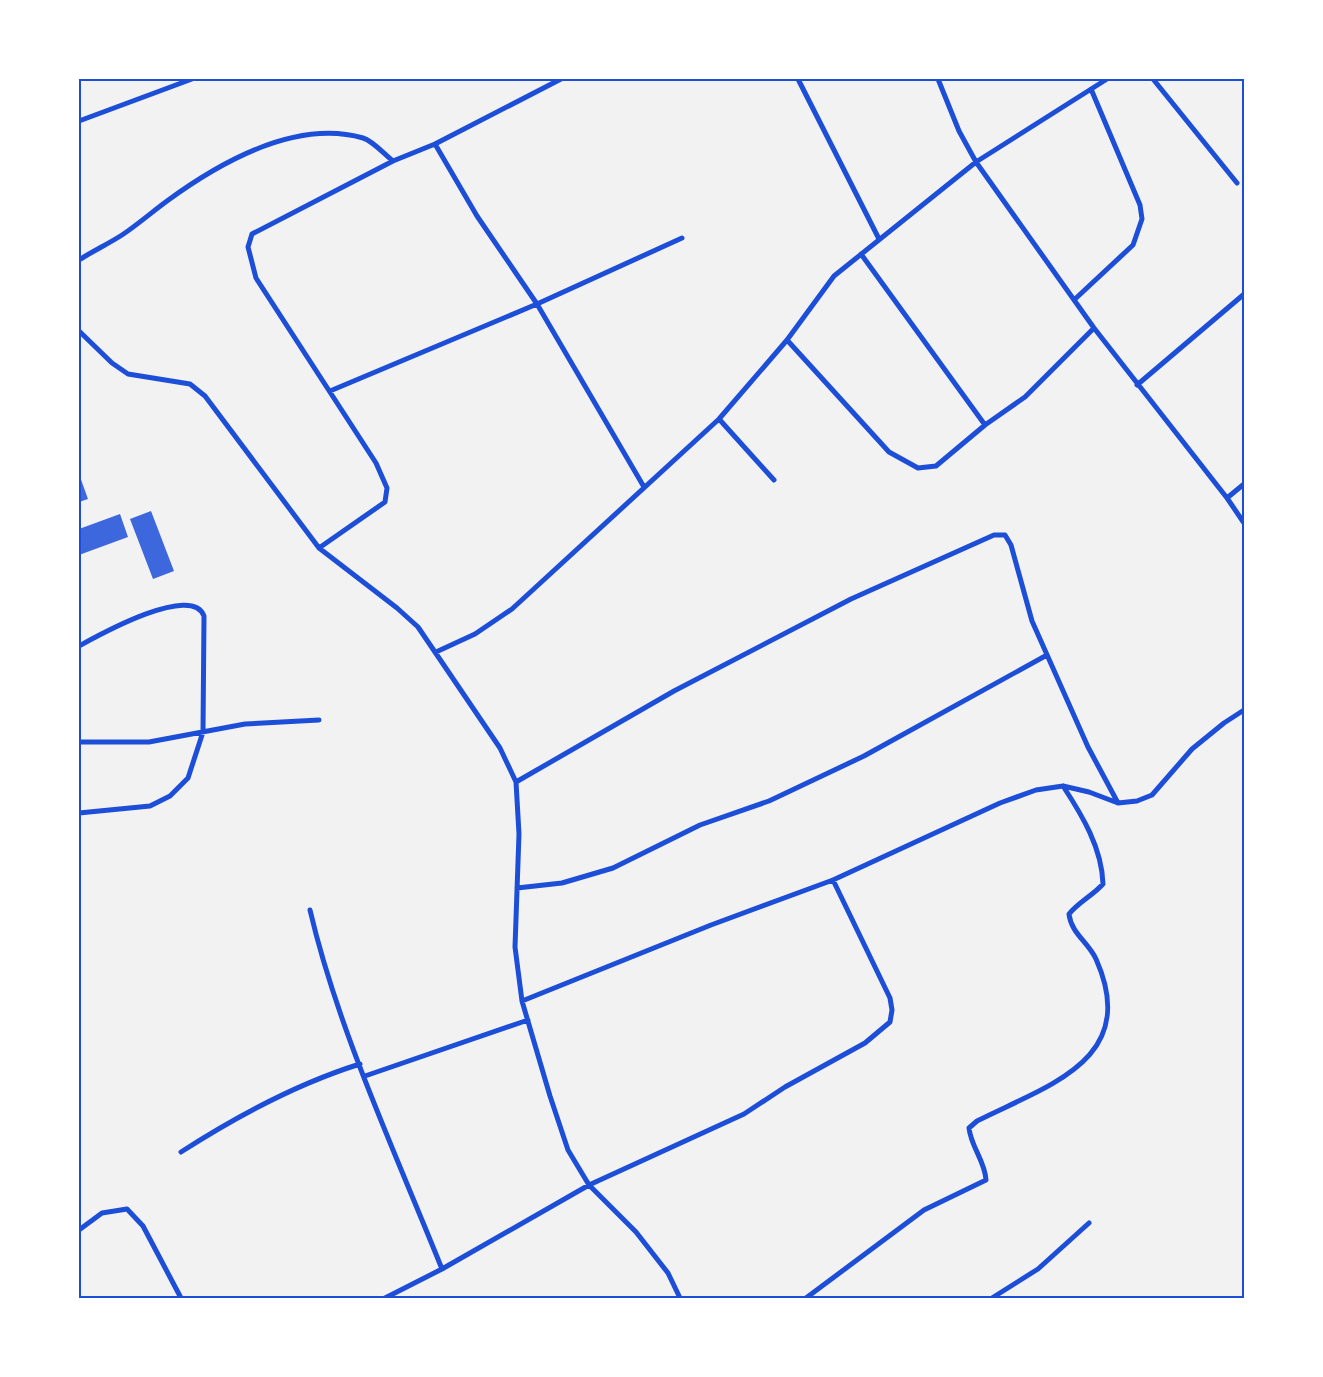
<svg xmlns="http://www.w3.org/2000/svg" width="1323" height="1377" font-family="Arial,sans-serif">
<rect width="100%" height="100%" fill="#f2f2f2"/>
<path fill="#3d67dc" d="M79,474L88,499L79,502Z
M151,511L174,571L153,579L130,519Z
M120,514L128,537L79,555V529Z"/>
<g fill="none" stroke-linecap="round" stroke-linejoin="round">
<path stroke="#1d4ed8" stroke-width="5" d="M561,79L435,144L477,216L537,304L644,487
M798,79L879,239
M938,79L959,131L976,162L1094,328L1227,498L1244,523
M1153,79L1237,183
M79,121L192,79
M861,254L985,425
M79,260C93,251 108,244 122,235C137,225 152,212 167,201C219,163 296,119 363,138C373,141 384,154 393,161L435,144
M1074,300L1133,245L1142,219L1140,205L1091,89
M79,331L112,363L128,374L190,384L205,396L319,548L397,608L418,627L500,748L516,782L519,834L515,947L522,1001L550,1096L568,1150L589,1185L636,1232L668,1273L680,1298
M787,340L889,452L918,468L936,466L985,425L1025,397L1094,328
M1137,385L1243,295
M330,391L537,304L682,238
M719,419L774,480
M1227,498L1244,484
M319,548L385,502L387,488L376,463L256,278L248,247L252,234L393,161
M79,646C99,635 192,583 204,616L203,732L188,778L170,796L150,806L79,813
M436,652L475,634L512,609L719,419L787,340L834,276L976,162L1107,79
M79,742H149L245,724L319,720
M516,782L674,691L851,599L994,535H1005L1011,545L1032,621L1088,747L1118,803
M517,888L562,883L613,868L700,825L769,801L864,756L1047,655
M310,910C338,1030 396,1154 442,1269
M522,1001L711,925L833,880L1000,803L1036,790L1063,786L1089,792L1118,803L1137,801L1152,795L1192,749L1224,723L1244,710
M365,1076L528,1020
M181,1152C237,1116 296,1084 360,1064
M79,1230L102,1213L127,1209L143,1226L181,1298
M385,1298L442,1269L589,1185L744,1114L785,1087L865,1043L890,1022L892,1010L890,998L833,880
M806,1298L924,1210L986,1180C985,1161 971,1147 969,1128L977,1121C1048,1085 1141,1060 1096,959C1088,942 1071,933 1069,914C1079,902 1092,896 1103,884C1102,848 1082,815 1063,786
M992,1298L1038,1269L1089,1223"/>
</g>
<rect width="1323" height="1377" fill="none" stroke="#ffffff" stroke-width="160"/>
<rect x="80" y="80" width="1163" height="1217" fill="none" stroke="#1d4ed8" stroke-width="2"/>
</svg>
